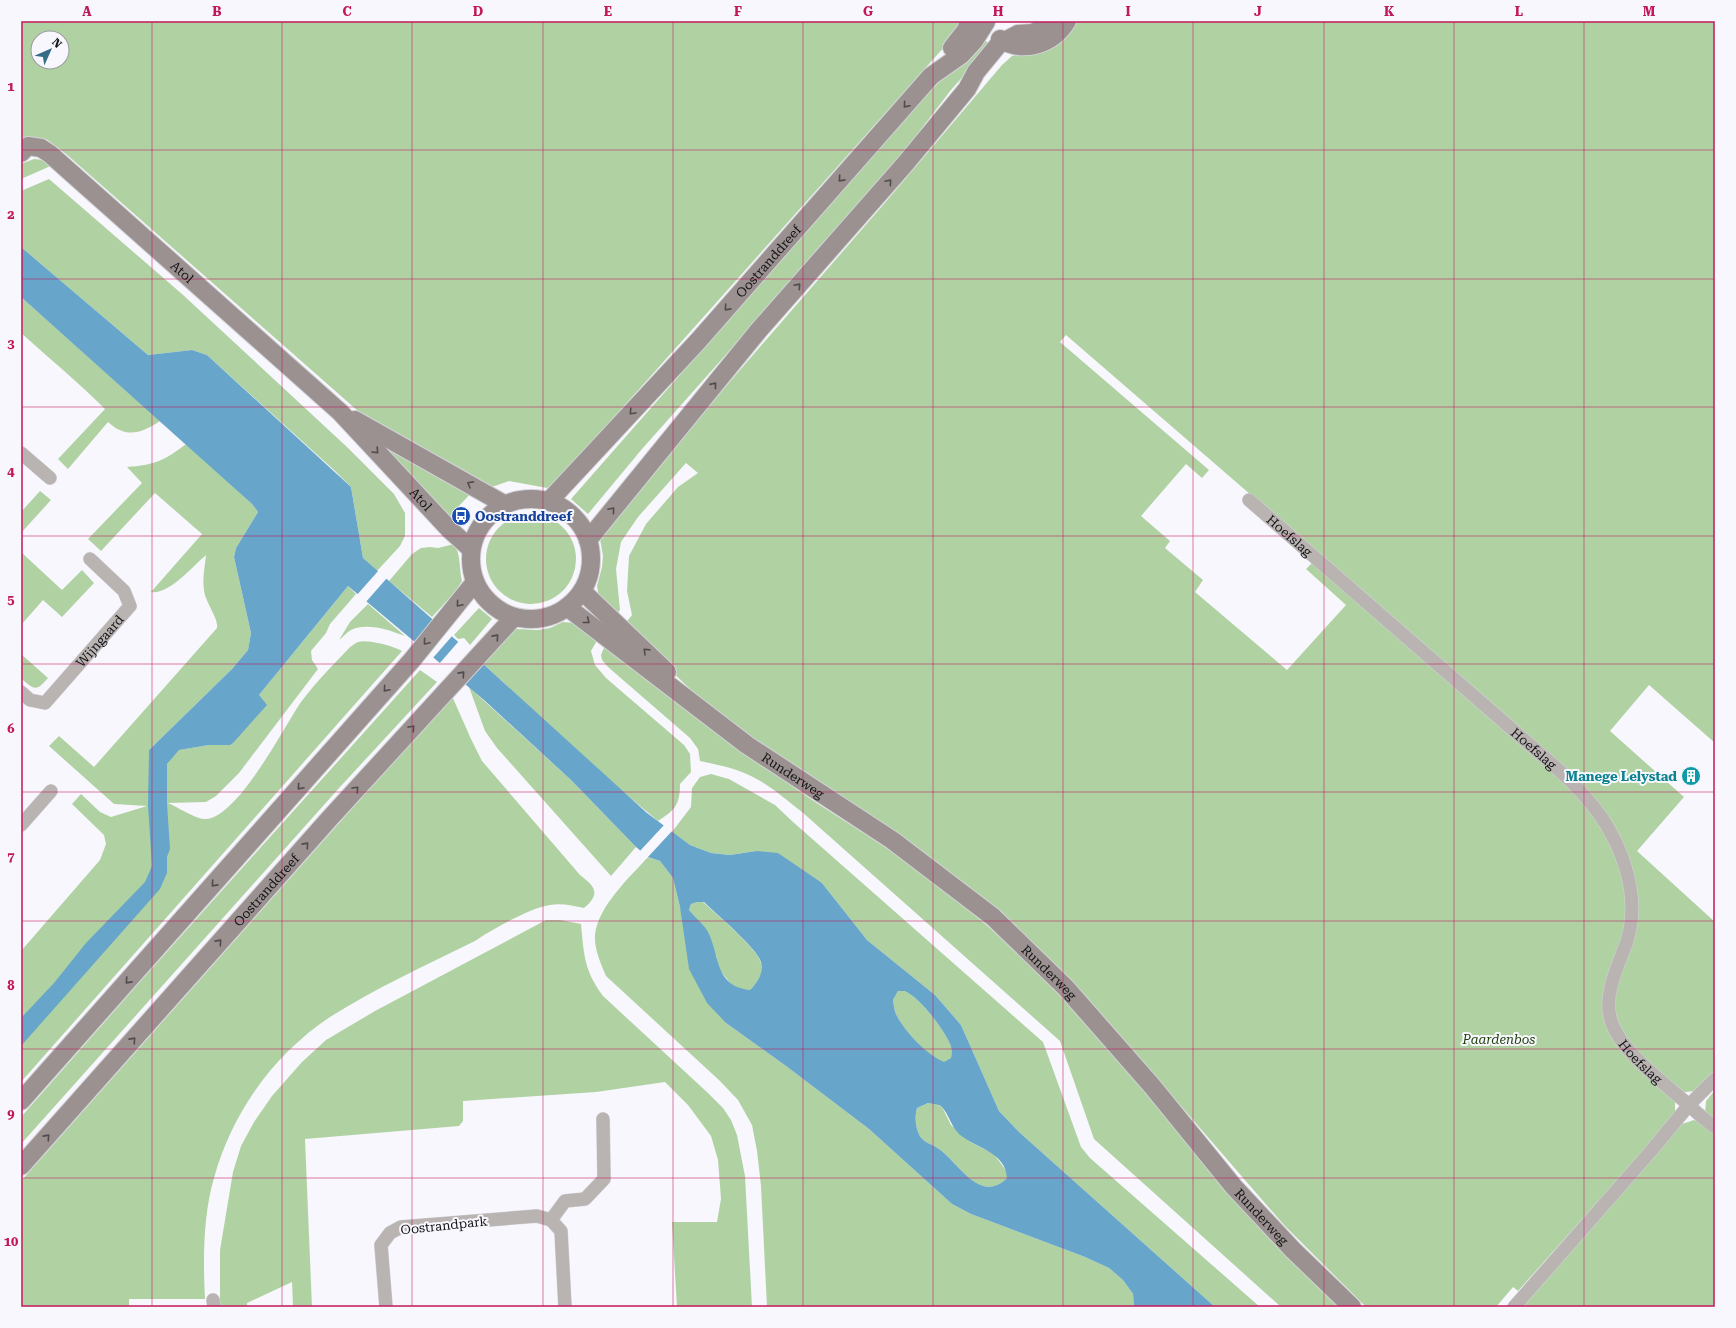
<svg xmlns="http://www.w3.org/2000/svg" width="1736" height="1328" font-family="'Roboto Serif',serif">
<rect width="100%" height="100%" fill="#f8f7fe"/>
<path fill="#b0d2a3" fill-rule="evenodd" d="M21,21H962L954,36L559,479L547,488L509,481L492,487L384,431L358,411L65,153L46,139L21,140ZM38,38H62V62H38Z
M1075,21H1715V743L1649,685L1610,731L1684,797L1637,851L1715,922V1072L1695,1091L1668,1094L1675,1101V1115L1518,1291L1513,1287L1496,1307H1366L1284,1225L1180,1105L1164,1089L1088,1003L757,743L691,690L624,625L632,615L627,591L629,556L646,524L678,487L698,473L686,463L638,517L621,542L616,569L620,610L615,616L599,597L597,586L602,567L603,556L600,539L681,438L883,205L1002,65L1012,56L1022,53ZM1066,335L1251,495L1313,562L1306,569L1346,605L1287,670L1195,592L1203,580L1165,548L1170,541L1141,516L1186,464L1202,478L1209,470L1060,342Z
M983,39L991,45L951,90L899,158L825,243L642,449L588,514L571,499L924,97Z
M34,159L44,160L53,165L21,179V164Z
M49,179L182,294L347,447L394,494L405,513V536L400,546L377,571L363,558L351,487L335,471L207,355L192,350L148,355L21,247V191Z
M21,297L160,421C142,433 126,439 108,422L68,469L58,459L105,409C78,382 49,358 21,333Z
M186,444L252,504L258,512L236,548L234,557L251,633L248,650L232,669L149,750L167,803V764L178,750L209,745H230L259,695L348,586L356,594L330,624L326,633L311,651L312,660L318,669L239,773L216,796L206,802L168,803C175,806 197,819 204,819C236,821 284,727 301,702C316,682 333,665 350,647C352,646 355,643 358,642C368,639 393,646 402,651L21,1082V951L100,860L106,844L104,835L72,804L81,794L100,812L111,817L147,806L114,804L49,746L59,736L94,767L217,628C219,619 205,602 204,590C202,578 205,567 206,555C193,566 169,595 151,592L202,534L155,493L101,551L88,539L142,483L127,467C154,465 164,461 186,444Z
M391,449L473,491L459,506L450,520L388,453Z
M40,491L51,500L21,533V512Z
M486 559a45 45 0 1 1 90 0a45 45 0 1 1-90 0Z
M454,544C461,555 459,568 462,581L455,592L432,617L389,581L412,554L421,548L430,547L438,548Z
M21,552L62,590L82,570L94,583L62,617L43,600L21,625Z
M368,604L405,636C390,630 366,622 351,630C347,632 343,637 339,640L350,622Z
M479,608L492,619L470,645L464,638L458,639L454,635Z
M563,622L575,623L599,637L591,651L595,665L606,678L684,745L690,754L691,772L680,784C680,805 675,810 658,821L614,784L481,662L504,638L516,629L538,630L550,628Z
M606,643C669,692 731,743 796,789C827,811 861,830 892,852C945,889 996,931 1042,976C1080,1013 1114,1055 1148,1095C1209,1168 1270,1240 1338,1307H1281L1094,1139L1060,1041L802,812C786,800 770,785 751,776C735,768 718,765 700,761L698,749L690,738L608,667L602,660L601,655Z
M21,654L48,678C36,692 34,690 21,678Z
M420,670L437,682L340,787L21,1144V1117L138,984Z
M469,687L571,780L636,847L611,876L497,748L485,731Z
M452,696L471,739L482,761L580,875C594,886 602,893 584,908C573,906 562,903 550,905C532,907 491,930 475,941C426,965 376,988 330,1017C273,1055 232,1113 214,1178C203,1216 203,1260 205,1299H129V1307H21V1181Z
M711,774L729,779L775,805L793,822L1043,1042L1081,1147L1090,1158L1260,1307H1215L1019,1132L999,1111L961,1025L935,995L867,940L822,883L756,851L730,855L711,853L690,845L672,832L691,807L692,788L700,777Z
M648,857L660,861L673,878L680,907L726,1023L786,1066L869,1129L952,1204L971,1214L1085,1257L1109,1268L1123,1280L1133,1294L1134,1307H767L761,1186L757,1151L752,1125L738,1100L720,1081L606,976C601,964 594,949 595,935C598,906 630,877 648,857Z
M697,902H703C716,914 757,948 761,963C764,973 757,983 750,990L740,989L731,984L719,969L716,955L689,910L691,904Z
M546,920H560L581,924C584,955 584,970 603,996L708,1093L723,1108L731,1120L737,1135L745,1176L752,1307H677L672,1222H717L721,1199L718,1160L711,1136L688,1105L665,1082L596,1092L463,1101V1121L459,1126L305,1139L312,1307H293L292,1282L247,1303V1307H220V1250L233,1172L241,1146L254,1122L272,1096L302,1062L326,1040L375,1011Z
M898,991C900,991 902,991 904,991C918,995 944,1030 949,1042C952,1047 952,1052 951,1058L944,1063C925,1053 907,1035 897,1016C894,1011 894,1005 893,1000Z
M1715,1090V1307H1523L1682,1124L1694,1120L1699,1122L1705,1113L1706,1101Z
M928,1103L936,1104L942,1107L951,1125L972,1143L994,1154L1007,1172V1178C980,1205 958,1162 939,1149C931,1143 922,1143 918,1132C915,1123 915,1116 917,1108Z"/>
<path fill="#67a6ca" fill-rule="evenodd" d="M21,247L148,355L192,350L207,355L351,487L363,558L481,662L647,813L690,845L711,853L730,855L756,851L778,853L822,883L867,940L935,995L961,1025L999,1111L1019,1132L1215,1307H1134L1133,1294L1123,1280L1109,1268L1085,1257L971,1214L952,1204L869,1129L786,1066L726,1023L707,1003L689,969L680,907L673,878L660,861L648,857L636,847L571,780L484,700L348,586L259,695L267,705L233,743L230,745H209L179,750L167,764V803L170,849L167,857V873L160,889L21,1046V1018L54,983L86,943L145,882L152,866L148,806L149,750L232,669L248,650L251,633L234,557L236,548L258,512L252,504L21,297ZM697,902H704C716,914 757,948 761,962C764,973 757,983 750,990C715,986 720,958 709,934C706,926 695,918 689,910L691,904ZM898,991C900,991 902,991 904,991C918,995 944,1030 949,1042C952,1047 952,1052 951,1058L944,1062C925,1053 907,1034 897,1016C894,1011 894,1005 893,1000ZM928,1103C933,1104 939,1104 942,1107C949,1115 951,1126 959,1134C975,1148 1006,1152 1007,1178C980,1205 958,1162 939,1149C931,1143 922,1143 918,1132C915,1123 915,1116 917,1108Z"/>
<path fill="#f8f7fe" d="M379,570L387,578L365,603L356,596Z
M435,620L453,635L432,659L414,644Z
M459,641L483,662L463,684L439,664Z
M665,824L673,830L647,858L639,852Z"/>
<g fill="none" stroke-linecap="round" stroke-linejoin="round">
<g stroke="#d3d3d9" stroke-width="14">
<g id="street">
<path d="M21,453L50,478"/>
<path id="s1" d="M1249,500L1552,764C1565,775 1577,787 1588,800C1620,837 1642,893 1627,941C1619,964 1604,992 1610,1017C1617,1048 1659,1079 1683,1100C1693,1109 1703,1119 1715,1127"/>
<path id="s2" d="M21,692L30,700L45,703L130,606L124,591L90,559"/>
<path d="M21,825L51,791"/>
<path d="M551,1220L565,1201L585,1199L604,1179L603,1119"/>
<path d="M213,1300L214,1307"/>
<path d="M386,1307L381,1245L390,1233L401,1227L537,1216L551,1220L561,1231L565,1307"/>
<path d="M1514,1307L1651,1151L1689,1105L1715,1079"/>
</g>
</g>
<g stroke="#d3d3d9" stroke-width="20">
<g id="secondary">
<path d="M1000,39C1024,54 1053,44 1067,21"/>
<path d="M952,48L966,30L969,21"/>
<path id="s3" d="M21,153L28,146L41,148L50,154L340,412L449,529L471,549"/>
<path d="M355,420L504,504"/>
<circle cx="531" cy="559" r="60"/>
<path id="s4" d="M549,501L698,341L931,76L961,55L974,41L986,22"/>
<path d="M588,540L759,330L905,164L967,89L976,72L999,44L1018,34L1032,33L1040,30L1051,21"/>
<path d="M582,591L667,672"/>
<path id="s5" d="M567,607L747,745L892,840L993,917L1066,988L1152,1086L1234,1187L1293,1250L1352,1307"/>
<path d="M21,1101L412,660L475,582"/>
<path id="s6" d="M21,1166L330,818L514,617"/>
</g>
</g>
<use href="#street" stroke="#b9b3b2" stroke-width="13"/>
<use href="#secondary" stroke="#9a9190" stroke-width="18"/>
</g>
<defs><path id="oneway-chevron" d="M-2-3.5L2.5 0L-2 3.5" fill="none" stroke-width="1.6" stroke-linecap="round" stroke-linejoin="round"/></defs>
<g stroke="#504c4d">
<use href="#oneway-chevron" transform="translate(906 105) rotate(131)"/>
<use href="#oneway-chevron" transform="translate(841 179) rotate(132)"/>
<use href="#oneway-chevron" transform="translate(889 182) rotate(-49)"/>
<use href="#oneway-chevron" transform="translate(798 286) rotate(-49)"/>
<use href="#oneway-chevron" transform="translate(727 308) rotate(132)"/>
<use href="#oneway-chevron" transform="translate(714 385) rotate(-51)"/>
<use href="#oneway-chevron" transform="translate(632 412) rotate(133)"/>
<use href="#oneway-chevron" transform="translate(376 451) rotate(47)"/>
<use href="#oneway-chevron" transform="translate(470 484) rotate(-151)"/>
<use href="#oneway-chevron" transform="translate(612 510) rotate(-50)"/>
<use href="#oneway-chevron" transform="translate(459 604) rotate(130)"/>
<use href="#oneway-chevron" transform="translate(587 621) rotate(38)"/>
<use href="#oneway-chevron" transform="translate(496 637) rotate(-48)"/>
<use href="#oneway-chevron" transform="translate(426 642) rotate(130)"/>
<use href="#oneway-chevron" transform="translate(646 651) rotate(-136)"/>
<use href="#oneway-chevron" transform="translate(462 674) rotate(-48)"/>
<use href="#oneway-chevron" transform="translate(386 689) rotate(131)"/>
<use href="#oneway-chevron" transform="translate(412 728) rotate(-47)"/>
<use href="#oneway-chevron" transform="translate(300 787) rotate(131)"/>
<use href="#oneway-chevron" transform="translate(356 789) rotate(-47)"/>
<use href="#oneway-chevron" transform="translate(306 845) rotate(-48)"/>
<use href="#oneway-chevron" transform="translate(214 884) rotate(132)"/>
<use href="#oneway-chevron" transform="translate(219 942) rotate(-48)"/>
<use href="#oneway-chevron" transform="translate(128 981) rotate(132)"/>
<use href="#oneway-chevron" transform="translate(133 1040) rotate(-48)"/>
<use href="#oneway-chevron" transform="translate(47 1137) rotate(-48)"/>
</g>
<path fill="none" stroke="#c2185b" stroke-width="1" stroke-opacity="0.55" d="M152,21V1307M282,21V1307M412,21V1307M543,21V1307M673,21V1307M803,21V1307M933,21V1307M1063,21V1307M1193,21V1307M1324,21V1307M1454,21V1307M1584,21V1307M21,150H1715M21,279H1715M21,407H1715M21,536H1715M21,664H1715M21,792H1715M21,921H1715M21,1049H1715M21,1178H1715"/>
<defs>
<g id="bus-disc" transform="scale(1)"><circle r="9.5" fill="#1a4fb4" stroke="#f8f7fe"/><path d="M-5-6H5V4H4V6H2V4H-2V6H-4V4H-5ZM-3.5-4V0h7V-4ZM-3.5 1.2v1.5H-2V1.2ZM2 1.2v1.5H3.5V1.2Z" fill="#fff"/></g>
<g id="building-disc" transform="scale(1)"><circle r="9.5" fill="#0f9aa8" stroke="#f8f7fe"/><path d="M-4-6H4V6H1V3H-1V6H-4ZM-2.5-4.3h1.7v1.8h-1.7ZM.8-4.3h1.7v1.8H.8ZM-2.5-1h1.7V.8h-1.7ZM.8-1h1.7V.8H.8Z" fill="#fff"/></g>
</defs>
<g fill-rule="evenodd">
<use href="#bus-disc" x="461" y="516"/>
<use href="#building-disc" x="1691" y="776"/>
</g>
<g text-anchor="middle" stroke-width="4" stroke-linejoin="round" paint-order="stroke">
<g font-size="13" fill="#131316" stroke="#f8f7fe">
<text dy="5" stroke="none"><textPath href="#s4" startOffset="325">Oostranddreef</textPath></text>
<text dy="5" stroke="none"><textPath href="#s3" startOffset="211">Atol</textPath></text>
<text dy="5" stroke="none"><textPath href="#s3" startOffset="541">Atol</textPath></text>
<text dy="5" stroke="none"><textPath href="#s1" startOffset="54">Hoefslag</textPath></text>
<text dy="5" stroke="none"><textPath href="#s2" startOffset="110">Wijngaard</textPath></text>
<text dy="5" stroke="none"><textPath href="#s1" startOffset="378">Hoefslag</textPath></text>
<text dy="5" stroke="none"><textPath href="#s5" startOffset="282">Runderweg</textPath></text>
<text dy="5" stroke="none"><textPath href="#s6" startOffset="369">Oostranddreef</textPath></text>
<text dy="5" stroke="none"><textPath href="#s5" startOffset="606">Runderweg</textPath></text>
<text dy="5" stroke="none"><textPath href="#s1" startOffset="739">Hoefslag</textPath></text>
<text dy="5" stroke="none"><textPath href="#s5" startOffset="930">Runderweg</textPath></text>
<text transform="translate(444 1225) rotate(-6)" y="5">Oostrandpark</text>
</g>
<g font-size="13" font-weight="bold" fill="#164399" stroke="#f8f7fe" text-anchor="start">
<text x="475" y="521">Oostranddreef</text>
</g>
<g font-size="13" font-weight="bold" fill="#0d838f" stroke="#f8f7fe" text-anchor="end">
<text x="1677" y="781">Manege Lelystad</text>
</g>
<g font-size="13" font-style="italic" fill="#1a3e07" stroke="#f8f7fe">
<text x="1499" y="1044">Paardenbos</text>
</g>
</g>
<rect width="1736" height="1328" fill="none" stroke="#f8f7fe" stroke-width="44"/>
<g transform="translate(50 50) rotate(45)"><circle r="19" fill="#f8f7fe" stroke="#9c9ca1"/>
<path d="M0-3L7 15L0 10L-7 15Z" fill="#356d87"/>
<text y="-6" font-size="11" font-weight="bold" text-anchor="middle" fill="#131316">N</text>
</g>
<rect x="22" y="22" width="1692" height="1284" fill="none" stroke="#c2185b" stroke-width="1.5"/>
<g font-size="13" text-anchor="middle" font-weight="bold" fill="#c2185b">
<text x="87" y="16">A</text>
<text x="217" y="16">B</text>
<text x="347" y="16">C</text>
<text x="478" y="16">D</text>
<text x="608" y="16">E</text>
<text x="738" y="16">F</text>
<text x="868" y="16">G</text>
<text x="998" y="16">H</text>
<text x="1128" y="16">I</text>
<text x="1258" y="16">J</text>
<text x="1389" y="16">K</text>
<text x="1519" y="16">L</text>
<text x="1649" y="16">M</text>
<text x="11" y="91">1</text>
<text x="11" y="219">2</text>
<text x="11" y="348">3</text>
<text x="11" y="476">4</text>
<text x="11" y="604">5</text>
<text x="11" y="733">6</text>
<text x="11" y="861">7</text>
<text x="11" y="990">8</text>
<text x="11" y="1118">9</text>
<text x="11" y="1246">10</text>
</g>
</svg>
